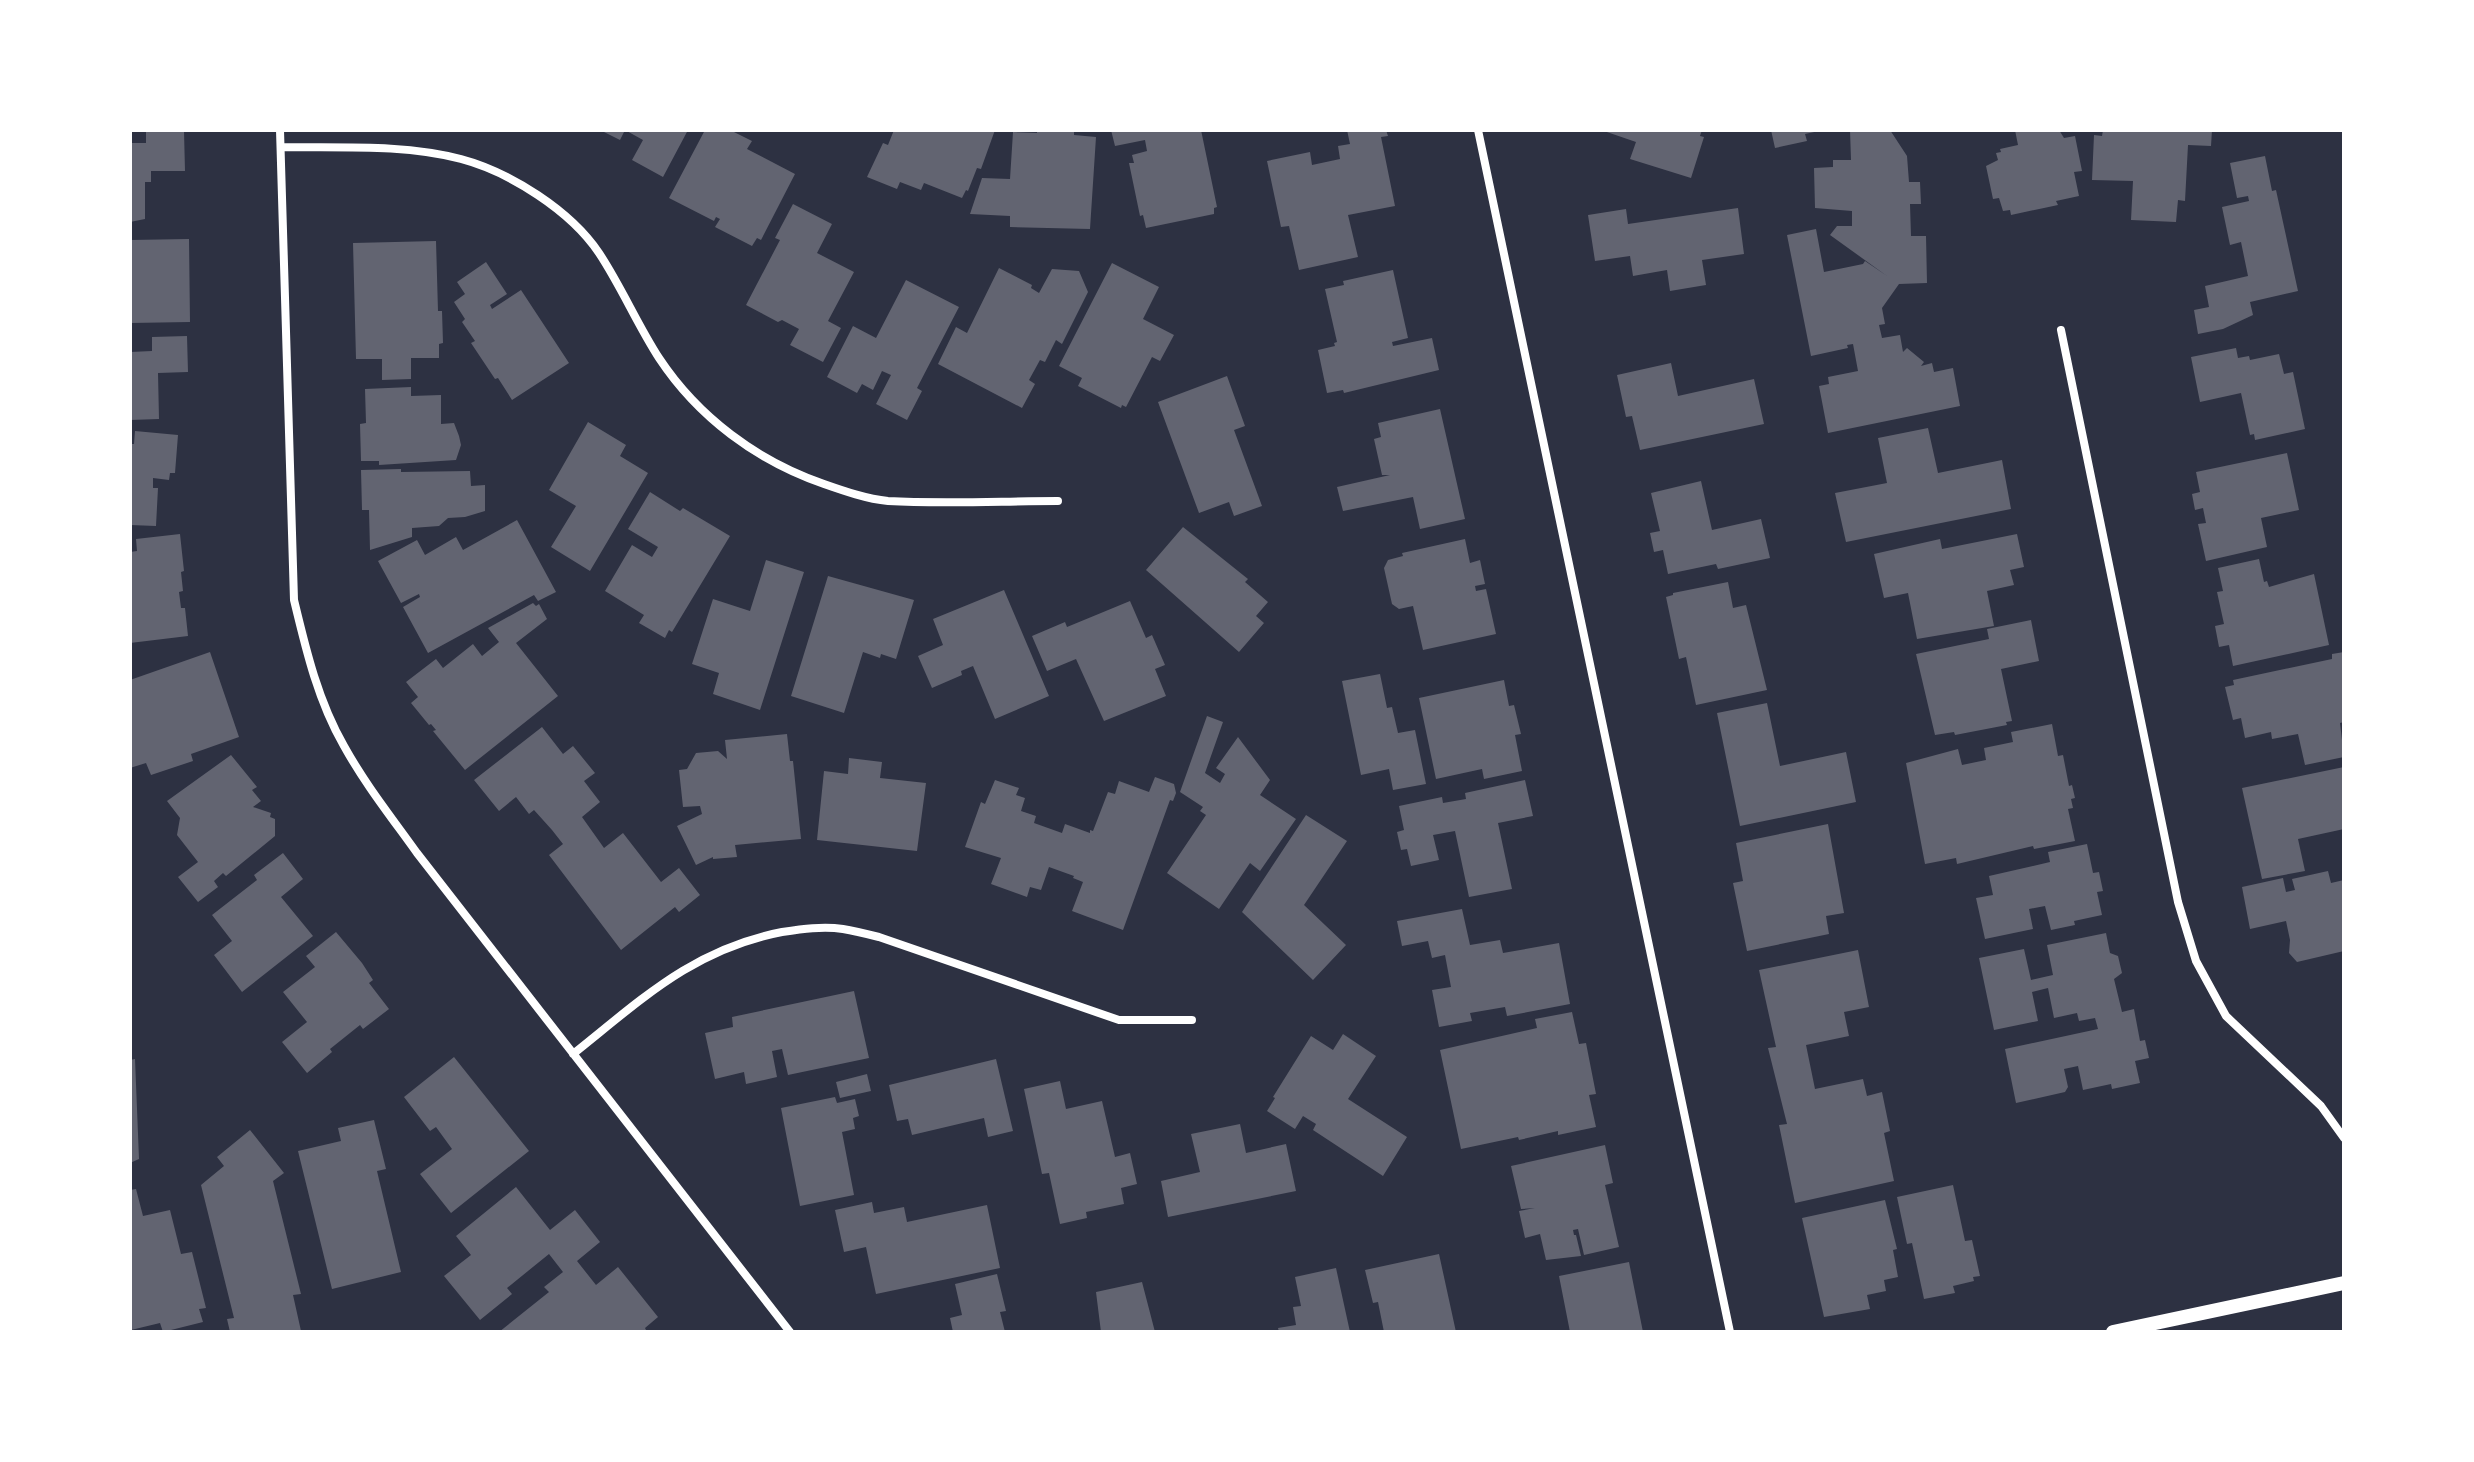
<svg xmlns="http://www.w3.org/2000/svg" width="2474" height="1462" font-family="Literata,serif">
<rect width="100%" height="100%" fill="#2d3142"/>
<path fill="#626471" d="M146,130L184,131L185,171H151V182H145V219L130,222V143H146Z
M600,130H688L663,177L632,160L643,140L625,130L620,140Z
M705,130H730L752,141L747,149L795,174L761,240L757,238L752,246L715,227L720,219L716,217L714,221L669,198Z
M894,130H995L981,169L977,168L968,191L966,190L962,198L924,183L921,190L900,182L897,189L867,177L883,143L888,145Z
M1037,130H1074V135L1096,137L1090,229L1010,227V216L970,214L982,178L1010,179L1013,132L1037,133Z
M1111,130H1201L1217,207L1214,208V214L1146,228L1143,215L1140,216L1129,163H1134L1132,155L1147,151L1145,140L1115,146Z
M1347,130H1386L1388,136L1381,137L1395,206L1348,215L1358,257L1299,270L1289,226L1281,227L1267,161L1310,152L1312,165L1340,159L1338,146L1350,144Z
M1601,130H1702L1700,136L1704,137L1691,178L1630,159L1636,142Z
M1771,130H1818L1819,131L1805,134L1807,141L1775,148Z
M1850,130H1890L1907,156L1909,182H1920L1921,204H1910L1911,236H1926L1927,283L1899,284L1882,308L1885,324L1879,325L1882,338L1900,335L1903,352L1907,348L1924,362L1921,366L1932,363L1934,372L1953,368L1960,406L1828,433L1819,386L1829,384L1828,377L1858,371L1853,344L1847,345L1848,348L1811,356L1787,235L1816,229L1824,272L1863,264L1865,261L1887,276L1830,235L1837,226H1852V211L1815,208L1814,168L1833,167V160H1851Z
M2015,130H2059L2064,138L2075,136L2082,171L2074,172L2079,196L2056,201L2058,205L2044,208L2011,215L2010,210L2003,211L1999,198L1993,199L1986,166L1998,160L1996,153L2001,152L2000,149L2018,145Z
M2103,130H2212L2211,146L2188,145L2185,201L2178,200L2176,222L2131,220L2133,181L2092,180L2094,135L2102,136Z
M2265,156L2272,191L2276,190L2298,291L2250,302L2253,315L2223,329L2198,334L2194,310L2209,307L2205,286L2248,276L2241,242L2230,245L2222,207L2249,201L2248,196L2237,198L2230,163Z
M793,204L832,224L817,253L854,272L828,321L841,328L823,362L790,345L799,329L782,320L778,322L746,305L780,240L775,238Z
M1738,208L1744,254L1702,260L1706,285L1670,291L1667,270L1633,276L1630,256L1595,261L1588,215L1626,209L1628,224Z
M189,239L190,322L130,323V240Z
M436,241L438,311H442L443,343L439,344V358H411V379L382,380V359H356L353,243Z
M486,262L507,294L490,305L492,309L521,290L569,363L512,400L498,378L495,379L471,343L475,341L462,322L465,319L454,302L465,294L457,282Z
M1112,263L1159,287L1143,319L1174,335L1160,361L1152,357L1126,407L1122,405L1121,408L1078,386L1082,378L1059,366Z
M999,268L1032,285L1031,288L1039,293L1052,269L1079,271L1088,292L1062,344L1056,340L1045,362L1040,360L1029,380L1035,384L1022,408L938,364L956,327L967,333Z
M1393,270L1408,338L1392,342L1393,346L1432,338L1439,370L1344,393L1343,390L1327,393L1318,350L1335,346L1334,343L1337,342L1325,289L1344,285L1343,281Z
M906,280L959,307L917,388L922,391L907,420L876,404L891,375L882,371L873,390L862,384L857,393L827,377L853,326L876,338Z
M187,336L188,372L158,373L159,419L130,420V352L152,351V337Z
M2236,348L2238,358L2249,356L2250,360L2279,354L2284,374L2293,372L2305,429L2255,440L2254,434L2250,435L2241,393L2200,402L2191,357Z
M1671,363L1678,396L1754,379L1764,424L1640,450L1632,416L1626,417L1617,375Z
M1227,376L1245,426L1234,430L1262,506L1234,516L1229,502L1199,513L1158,402Z
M411,387V396L441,395V424L454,423L459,436L461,445L456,460L379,465V461H361L360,424L366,423L365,389Z
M1440,409L1465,519L1420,529L1413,497L1343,511L1337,487L1390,475H1382L1374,439L1381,437L1378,423Z
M588,422L626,445L620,456L648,473L590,571L551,547L576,506L549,490Z
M1928,428L1938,473L2002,460L2011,509L1846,542L1835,493L1887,483L1878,438Z
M135,431L178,435L175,473H170L169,480L153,478V488H158L156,526L130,525V444H134Z
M2287,453L2299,510L2261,518L2267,547L2206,561L2198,524L2206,523L2203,508L2195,510L2192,494L2200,492L2196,472Z
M401,469V472L470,471L471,486L485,485V511L465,517L448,518L439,526L412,528V537L370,550L369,510H362L361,470Z
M1701,481L1712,530L1761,519L1770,558L1718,569L1716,564L1668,574L1663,550L1654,552L1650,533L1660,531L1651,493Z
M650,492L680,511L683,508L730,536L672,632L669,630L665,638L639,623L644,615L605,591L632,545L652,557L658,547L628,529Z
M517,520L556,592L538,601L534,595L428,653L403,607L420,597L419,594L401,603L378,561L417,540L425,555L456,537L463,550Z
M1183,527L1248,579L1245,582L1268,602L1256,616L1264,623L1239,652L1146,570Z
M180,534L184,571L181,572L183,591L179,592L181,608H185L188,636L130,643V552L137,551L136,539Z
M2017,534L2024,567L2010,570L2014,585L1987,591L1994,626L1917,639L1908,593L1884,598L1874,554L1940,539L1942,549Z
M1465,539L1470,563L1480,560L1485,584L1475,586L1476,591L1486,589L1496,634L1423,650L1413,606L1399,609L1392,604L1384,568L1388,560L1403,556L1402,553Z
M2259,559L2264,582L2267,581L2269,587L2314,574L2329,645L2233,666L2229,645L2219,647L2215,626L2224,624L2217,592L2223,591L2218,568Z
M766,560L804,572L760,710L713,694L719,673L692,664L713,599L750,611Z
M828,576L914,600L896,659L881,654L880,658L863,652L844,713L791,696Z
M1728,582L1733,608L1746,605L1767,690L1696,705L1686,657L1679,659L1666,597L1673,595V593Z
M1004,590L1049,696L995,719L973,666L961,671L962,675L932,688L918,656L943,645L933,619Z
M1130,601L1146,638L1152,635L1165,665L1155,669L1166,696L1104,721L1076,659L1047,671L1032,636L1065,622L1067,627Z
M533,603L536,606L539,604L547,619L516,643L558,696L465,770L433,731L436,730L431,724L429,725L411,703L418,697L406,682L436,659L443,668L473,644L482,656L499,642L488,628Z
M2031,620L2039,661L2001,669L2012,721L2006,722L2007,725L1955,735L1954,732L1935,735L1916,654L1989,639L1987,629Z
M210,652L239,737L191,754L193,761L151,775L146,763L130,768V680Z
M2344,652V722L2340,723L2344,757L2305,765L2298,734L2272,739L2271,732L2245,738L2241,718L2233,720L2225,687L2234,685L2233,680L2332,659V654Z
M1380,674L1387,708L1392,707L1398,733L1415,730L1426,784L1393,790L1389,769L1361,775L1342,681Z
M1504,680L1509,706L1514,705L1521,734L1515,735L1522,771L1484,779L1482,769L1436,779L1419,698Z
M1767,703L1780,766L1846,752L1856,802L1740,826L1717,713Z
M1207,716L1223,722L1205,773L1220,783L1225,774L1216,768L1238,737L1270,780L1260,795L1296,819L1260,871L1250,863L1219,909L1167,873L1206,815L1200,811L1203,807L1180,792Z
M2052,724L2058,756L2063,755L2069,786L2072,785L2075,798L2071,799L2073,808L2068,809L2075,841L2034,849L2033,846L1957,864L1956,858L1925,864L1906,763L1958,749L1962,765L1986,760L1984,748L2013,742L2011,732Z
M542,727L563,754L573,746L595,773L584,781L600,802L582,817L604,848L623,833L661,882L679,868L700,895L679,912L675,907L621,950L549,855L563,844L552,830L534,810L529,814L516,797L499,811L474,780Z
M787,734L790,761H793L801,839L735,845L737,857L713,859V857L696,865L677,826L702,814L700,806L683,807L679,770L687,769L696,753L718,751L727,759L725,740Z
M231,755L257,787L252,790L261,801L253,807L271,813L270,817L275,819V836L226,876L223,873L214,881L218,887L198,902L178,877L198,862L177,835L180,818L167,801Z
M849,758L882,762L880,778L926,783L917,851L817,840L824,771L848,774Z
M2344,767V829L2298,839L2305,871L2262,879L2242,788Z
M1155,777L1174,784L1176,793L1173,801L1170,800L1123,930L1072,911L1083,882L1073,878L1074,876L1049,867L1041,890L1030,887L1027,897L991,884L1001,858L965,847L981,802L985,804L995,780L1019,788L1016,795L1025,798L1021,811L1036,816L1034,823L1062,833L1065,824L1090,833V830L1093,831L1108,792L1115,794L1119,781L1149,792Z
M1525,780L1533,816L1498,823L1512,889L1469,897L1455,831L1433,835L1439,860L1411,866L1407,849L1401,850L1397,832L1404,830L1399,806L1442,797L1443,803L1466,799L1465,793Z
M1306,815L1347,841L1304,905L1346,945L1313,980L1242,912Z
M1828,824L1844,913L1826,916L1829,934L1747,951L1733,883L1743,881L1736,843Z
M2087,844L2093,873L2099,872L2103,891L2097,892L2102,915L2074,921L2075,925L2051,930L2045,906L2029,909L2033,929L1985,939L1976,898L1993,895L1989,876L2050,862L2048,852Z
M283,853L303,879L281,897L313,936L242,992L214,955L232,941L212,915L257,880L254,875Z
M2328,871L2331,883L2344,880V951L2297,962L2289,953L2290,940L2286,921L2250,929L2242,887L2283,878L2286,892L2295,890L2292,879Z
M1462,909L1470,945L1500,940L1503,953L1559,943L1570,1004L1507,1016L1505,1007L1470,1013L1472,1021L1439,1027L1432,990L1451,987L1445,955L1432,958L1428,941L1402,946L1397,921Z
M336,932L362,963L373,980L369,983L389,1009L363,1029L360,1025L330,1049L332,1052L307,1073L282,1042L307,1022L283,992L315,967L306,956Z
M2106,933L2110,953L2118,956L2122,973L2114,979L2122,1012L2134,1009L2140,1041L2145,1040L2149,1058L2135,1061L2140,1083L2112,1089L2111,1084L2083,1090L2078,1066L2064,1069L2068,1087L2065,1092L2016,1103L2005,1049L2098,1029L2095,1018L2079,1021L2077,1013L2054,1018L2048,988L2032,992L2038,1021L1994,1030L1979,958L2024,949L2031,980L2053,975L2047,945Z
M1858,950L1869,1007L1844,1012L1849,1036L1806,1045L1815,1089L1863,1079L1867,1096L1882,1092L1890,1131L1884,1133L1894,1181L1795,1203L1779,1125L1787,1124L1768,1048L1776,1047L1759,970Z
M854,991L869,1058L788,1075L782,1049L772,1051L777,1077L746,1084L744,1072L715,1079L705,1033L733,1027L732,1017Z
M1572,1012L1579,1044L1586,1043L1596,1094L1589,1095L1596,1127L1558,1135V1131L1519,1140L1518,1137L1461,1149L1440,1050L1537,1028L1535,1019Z
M1343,1034L1376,1056L1348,1099L1407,1137L1383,1176L1313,1130L1316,1124L1303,1116L1295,1129L1267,1111L1275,1098L1273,1097L1311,1036L1333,1050Z
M454,1057L529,1151L451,1213L420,1174L452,1149L436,1127L430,1131L404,1097Z
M135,1059L139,1159L130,1163V1060Z
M996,1059L1013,1131L988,1137L984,1118L912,1135L908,1119L897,1121L889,1085Z
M867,1074L871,1091L840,1098L836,1082Z
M1060,1081L1066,1109L1102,1101L1115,1157L1130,1153L1137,1184L1121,1188L1124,1204L1086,1212L1087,1218L1060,1224L1049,1173L1042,1174L1024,1089Z
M835,1097L837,1103L855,1099L859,1116L853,1118L855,1129L842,1132L854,1195L800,1206L781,1108Z
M374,1120L386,1169L377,1171L401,1272L332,1289L298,1151L341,1141L338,1128Z
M1240,1124L1246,1153L1286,1144L1296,1191L1168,1217L1161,1181L1200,1172L1191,1134Z
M250,1130L284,1173L273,1181L301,1294L293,1295L301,1331L298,1332H230L227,1319L234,1318L201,1185L224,1166L217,1157Z
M1605,1145L1613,1183L1605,1185L1619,1247L1584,1255L1578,1229L1573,1230L1574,1235H1576L1581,1256L1546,1260L1540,1234L1525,1238L1519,1211L1535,1208L1521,1209L1511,1166Z
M1953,1185L1965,1241L1972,1240L1980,1276L1973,1277L1974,1281L1953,1286L1955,1293L1924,1299L1912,1243L1907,1244L1897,1197Z
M516,1187L550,1230L575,1210L600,1242L577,1261L596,1285L618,1267L658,1317L645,1328L647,1332H499L549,1292L544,1287L563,1272L549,1254L507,1288L512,1294L480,1320L444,1276L471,1255L456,1236Z
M136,1189L143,1216L170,1210L181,1254L192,1252L206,1308L199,1309L203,1322L163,1332L160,1323L131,1330L130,1190Z
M1885,1200L1897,1249L1893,1250L1898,1277L1884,1280L1886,1291L1867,1295L1870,1309L1824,1317L1802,1218Z
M872,1202L874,1213L904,1207L907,1222L987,1205L1000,1268L876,1294L866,1247L844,1252L835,1210Z
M1439,1254L1456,1332H1384L1378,1302L1373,1303L1365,1270Z
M1629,1262L1643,1332H1570L1559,1276Z
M1336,1268L1350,1332H1279L1278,1328L1296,1325L1293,1307L1301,1306L1295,1277Z
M997,1274L1006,1311L1000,1312L1005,1332H953L950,1318L962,1315L955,1284Z
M1142,1282L1155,1332H1101L1096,1292Z"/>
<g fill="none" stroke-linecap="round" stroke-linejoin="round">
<path stroke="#fff" stroke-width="8" d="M280,130L294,600C306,650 318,701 344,746C365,784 392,818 417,853L790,1332
M1478,130L1730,1332
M281,147C340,148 404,144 461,159C510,172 571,211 599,253C621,286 637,324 659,358C698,417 757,461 824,484C844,491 867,499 888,501C944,504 1002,501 1058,501
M2061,330L2178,902L2196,961L2226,1016L2321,1106L2344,1138
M573,1054C641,1000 693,949 782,932C802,929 823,926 843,929C855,931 867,934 879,937L1119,1020H1192"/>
<path stroke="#fff" stroke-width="14" d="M2113,1332L2344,1283"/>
</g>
<rect width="2474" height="1462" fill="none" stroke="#ffffff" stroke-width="264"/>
</svg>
